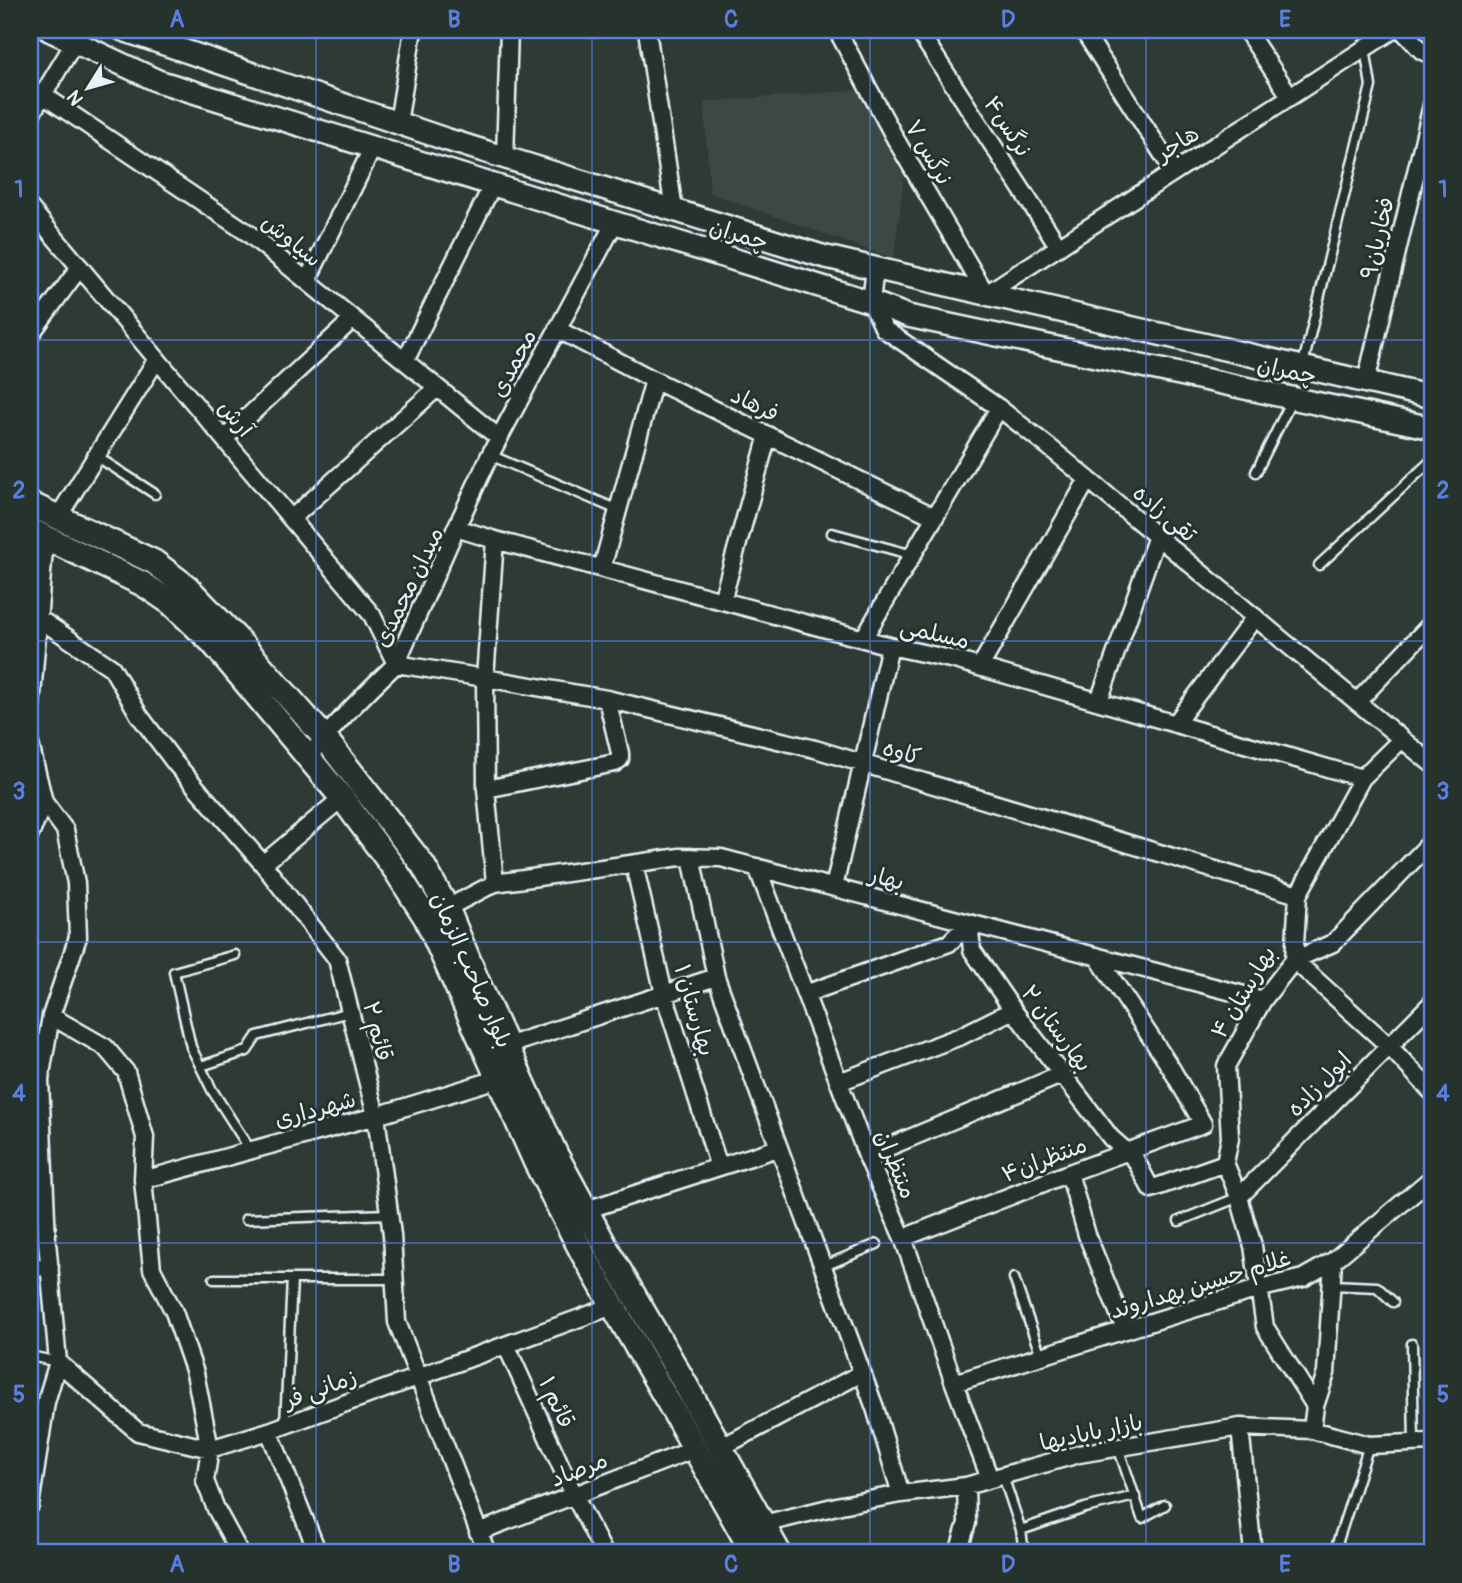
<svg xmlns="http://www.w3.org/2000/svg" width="1462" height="1583" font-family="Pangolin,'Playpen Sans Arabic',sans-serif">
<rect width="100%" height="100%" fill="#2e3b35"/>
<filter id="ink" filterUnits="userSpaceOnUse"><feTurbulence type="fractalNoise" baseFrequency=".0143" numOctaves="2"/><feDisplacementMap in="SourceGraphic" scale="14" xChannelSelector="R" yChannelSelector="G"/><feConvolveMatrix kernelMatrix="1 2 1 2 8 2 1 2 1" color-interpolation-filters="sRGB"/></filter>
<g filter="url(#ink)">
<path fill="#3b4843" d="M859,90L904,177L894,259L710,193L704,102Z"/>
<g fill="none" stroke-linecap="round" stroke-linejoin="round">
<g stroke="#e8f1f8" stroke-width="13">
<path id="service" d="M1303,364L1371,86L1365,48
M490,455L618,510
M96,456L155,494
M1256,472L1292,400
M832,533L913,555
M1319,565L1432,460
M235,955L174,972L191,1047L212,1090L251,1151
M201,1066L247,1051L257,1036L350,1012
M1423,1187L1432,1199
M246,1219L389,1214
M1179,1221L1239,1197
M822,1267L877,1244
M1014,1278L1041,1356
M214,1279H394
M1332,1285L1377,1287L1393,1302
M1412,1344L1414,1443
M30,1356L58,1362
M285,1425L292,1279
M1118,1447L1142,1518L1165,1505
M1003,1476L1021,1530L1085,1508L1135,1496
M1021,1530L1024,1553
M1334,1553L1369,1445"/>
</g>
<g stroke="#e8f1f8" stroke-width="21">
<path id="minor" d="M647,30L674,210
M837,30L896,140L986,294L1393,30
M918,30L1059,247
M1083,30L1174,172
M1246,30L1290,96
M1402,30L1422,51L1432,55
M43,95L248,233L499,438
M30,116L82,30
M398,123L413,30
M505,158L509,30
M30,208L372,615L396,664C365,693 335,724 308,757
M875,268L871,302L884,329L999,408L1049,447L1432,764
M307,281L373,147
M557,329L654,380L935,517
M30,335L80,267
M405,361L493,184
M1366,382L1432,105
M224,439L353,319
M58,517L157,359
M291,519L437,388
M456,528L490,455L615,222
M495,540L890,646L955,660L1362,778
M602,568L654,380
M722,601L768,435
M38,618L112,668L139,715L175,763L263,864L337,959L376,1116L392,1235L397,1322L487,1553
M863,639L999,408
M980,667L1088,479
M1099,701L1157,536
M1357,702L1432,623
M30,720L45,537
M1175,724L1255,617
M30,744L44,802L65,830L76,883L78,937L51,1016L40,1080L47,1241L58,1362L46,1402L30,1506
M486,789L615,763L620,759V753L607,699
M30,835L44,802
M691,857L716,977L875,1408L901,1494
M263,864L342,798
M634,864L664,994L719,1167
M757,867L867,1156L903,1238L954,1383L990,1479
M495,883L680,857L721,858L1263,1000
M834,887L890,646
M447,908L495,883L486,789L485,678L495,540L456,528L396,664L485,678L607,699L815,749L1298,895
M969,923L972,950L1013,1010L1111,1138L1135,1159L1151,1189L1225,1163
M1294,960L1389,1046L1432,1092
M1294,960L1333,943L1432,841
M805,994L949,943L969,923
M51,1016L105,1047L126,1072L145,1137L143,1180L152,1269L174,1312L195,1373L210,1449L205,1481L216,1509L240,1553
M506,1046L716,977
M839,1082L961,1036L1013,1010
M867,1156L1063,1074
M1069,1173L1087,1235L1125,1329
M143,1180L376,1116L497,1079
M1239,1197L1432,1003
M586,1210L778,1148
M903,1238L1069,1173L1203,1124L1171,1068L1097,956
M30,1268L50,1267
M506,1345L574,1495L604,1553
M58,1362L138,1432L210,1449L269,1431L613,1306
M954,1383L1258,1289L1303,1278L1333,1261L1432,1178
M1315,1406L1265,1327L1253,1246L1239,1197L1225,1163L1230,1138L1226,1066L1263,1000L1294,960L1298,895L1362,778L1402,739
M1240,1427L1253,1553
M1312,1430L1315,1406L1326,1373L1333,1261
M269,1431L318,1553
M720,1448L862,1373
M763,1524L841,1505L901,1494L966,1486L1079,1454L1240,1427L1312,1430L1369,1445L1432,1442
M478,1532L695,1449
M958,1553L967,1523L966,1486"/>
</g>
<g stroke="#e8f1f8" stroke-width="26">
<path id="tertiary" d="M49,30L158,81L871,302L908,316L1432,428
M123,30L445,139L822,256L1432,397"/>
</g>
<g stroke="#e8f1f8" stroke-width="28">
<path id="secondary" d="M30,504L154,562L187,587L237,639L324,737L423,865L447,908L478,983L556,1155L607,1249L684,1382L779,1553
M30,530L143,584L171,603L212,642L342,798L396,871L426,918L536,1163L583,1254L673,1410L753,1553"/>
</g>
<use href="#service" stroke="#26332d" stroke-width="8"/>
<use href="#minor" stroke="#26332d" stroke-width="16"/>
<use href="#tertiary" stroke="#26332d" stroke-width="21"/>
<use href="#secondary" stroke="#26332d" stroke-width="23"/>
</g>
</g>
<path fill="none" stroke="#5a7fe2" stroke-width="2" stroke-opacity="0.55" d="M316,30V1553M592,30V1553M870,30V1553M1146,30V1553M30,340H1432M30,641H1432M30,942H1432M30,1243H1432"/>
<g text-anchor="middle" stroke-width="6" stroke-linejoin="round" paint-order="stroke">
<g font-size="23" fill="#e8f1f8" stroke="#26332d">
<text transform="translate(1008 126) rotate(57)" y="8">نرگس۴</text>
<text transform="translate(1177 143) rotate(-33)" y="8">هاجر</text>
<text transform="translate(929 152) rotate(60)" y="8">نرگس ۷</text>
<text transform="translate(739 234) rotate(17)" y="8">چمران</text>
<text transform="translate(1377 238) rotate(-77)" y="8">فخاریان۹</text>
<text transform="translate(292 240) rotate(39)" y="8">سیاوش</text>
<text transform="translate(513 363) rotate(-62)" y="8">محمدی</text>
<text transform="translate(1287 370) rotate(12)" y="8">چمران</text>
<text transform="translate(755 404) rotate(26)" y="8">فرهاد</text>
<text transform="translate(236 418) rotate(50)" y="8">آرش</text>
<text transform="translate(1165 513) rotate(40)" y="8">تقی زاده</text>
<text transform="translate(408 587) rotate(-64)" y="8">میدان محمدی</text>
<text transform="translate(935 633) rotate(13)" y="8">مسلمی</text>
<text transform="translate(902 752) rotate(17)" y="8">کاوه</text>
<text transform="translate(887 878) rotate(15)" y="8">بهار</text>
<text transform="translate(472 970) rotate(66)" y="8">بلوار صاحب الزمان</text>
<text transform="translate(1243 992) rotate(-59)" y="8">بهارستان ۴</text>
<text transform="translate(695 1010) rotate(74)" y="8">بهارستان ۱</text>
<text transform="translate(1057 1028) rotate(53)" y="8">بهارستان ۲</text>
<text transform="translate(378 1031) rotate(76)" y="8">قائم ۲</text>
<text transform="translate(1319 1084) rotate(-45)" y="8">ابول زاده</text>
<text transform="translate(315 1109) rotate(-15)" y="8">شهرداری</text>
<text transform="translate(1044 1159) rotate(-21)" y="8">منتظران۴</text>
<text transform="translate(896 1164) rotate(67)" y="8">منتظران</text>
<text transform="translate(1200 1284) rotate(-17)" y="8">غلام حسین بهداروند</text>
<text transform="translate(320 1388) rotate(-20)" y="8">زمانی فر</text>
<text transform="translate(557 1402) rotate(65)" y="8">قائم ۱</text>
<text transform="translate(1091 1432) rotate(-12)" y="8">بازار بابادیها</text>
<text transform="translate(579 1469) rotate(-21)" y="8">مرصاد</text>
</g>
</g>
<rect width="1462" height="1583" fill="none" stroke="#26332d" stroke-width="77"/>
<g transform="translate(88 88) rotate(233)" stroke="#26332d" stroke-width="5" paint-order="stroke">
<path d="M0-5L12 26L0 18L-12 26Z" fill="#e8f1f8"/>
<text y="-10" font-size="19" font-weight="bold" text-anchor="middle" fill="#e8f1f8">N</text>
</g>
<rect x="38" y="38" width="1386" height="1506" fill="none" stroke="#5a7fe2" stroke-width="2.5"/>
<g font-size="23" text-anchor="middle" font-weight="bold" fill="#5a7fe2">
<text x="177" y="27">A</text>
<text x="454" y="27">B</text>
<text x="731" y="27">C</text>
<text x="1008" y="27">D</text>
<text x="1285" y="27">E</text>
<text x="19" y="197">1</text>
<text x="1443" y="197">1</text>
<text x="19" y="498">2</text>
<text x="1443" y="498">2</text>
<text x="19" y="799">3</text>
<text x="1443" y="799">3</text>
<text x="19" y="1101">4</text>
<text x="1443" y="1101">4</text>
<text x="19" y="1402">5</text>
<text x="1443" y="1402">5</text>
<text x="177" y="1572">A</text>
<text x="454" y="1572">B</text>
<text x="731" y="1572">C</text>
<text x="1008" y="1572">D</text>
<text x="1285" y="1572">E</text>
</g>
</svg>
